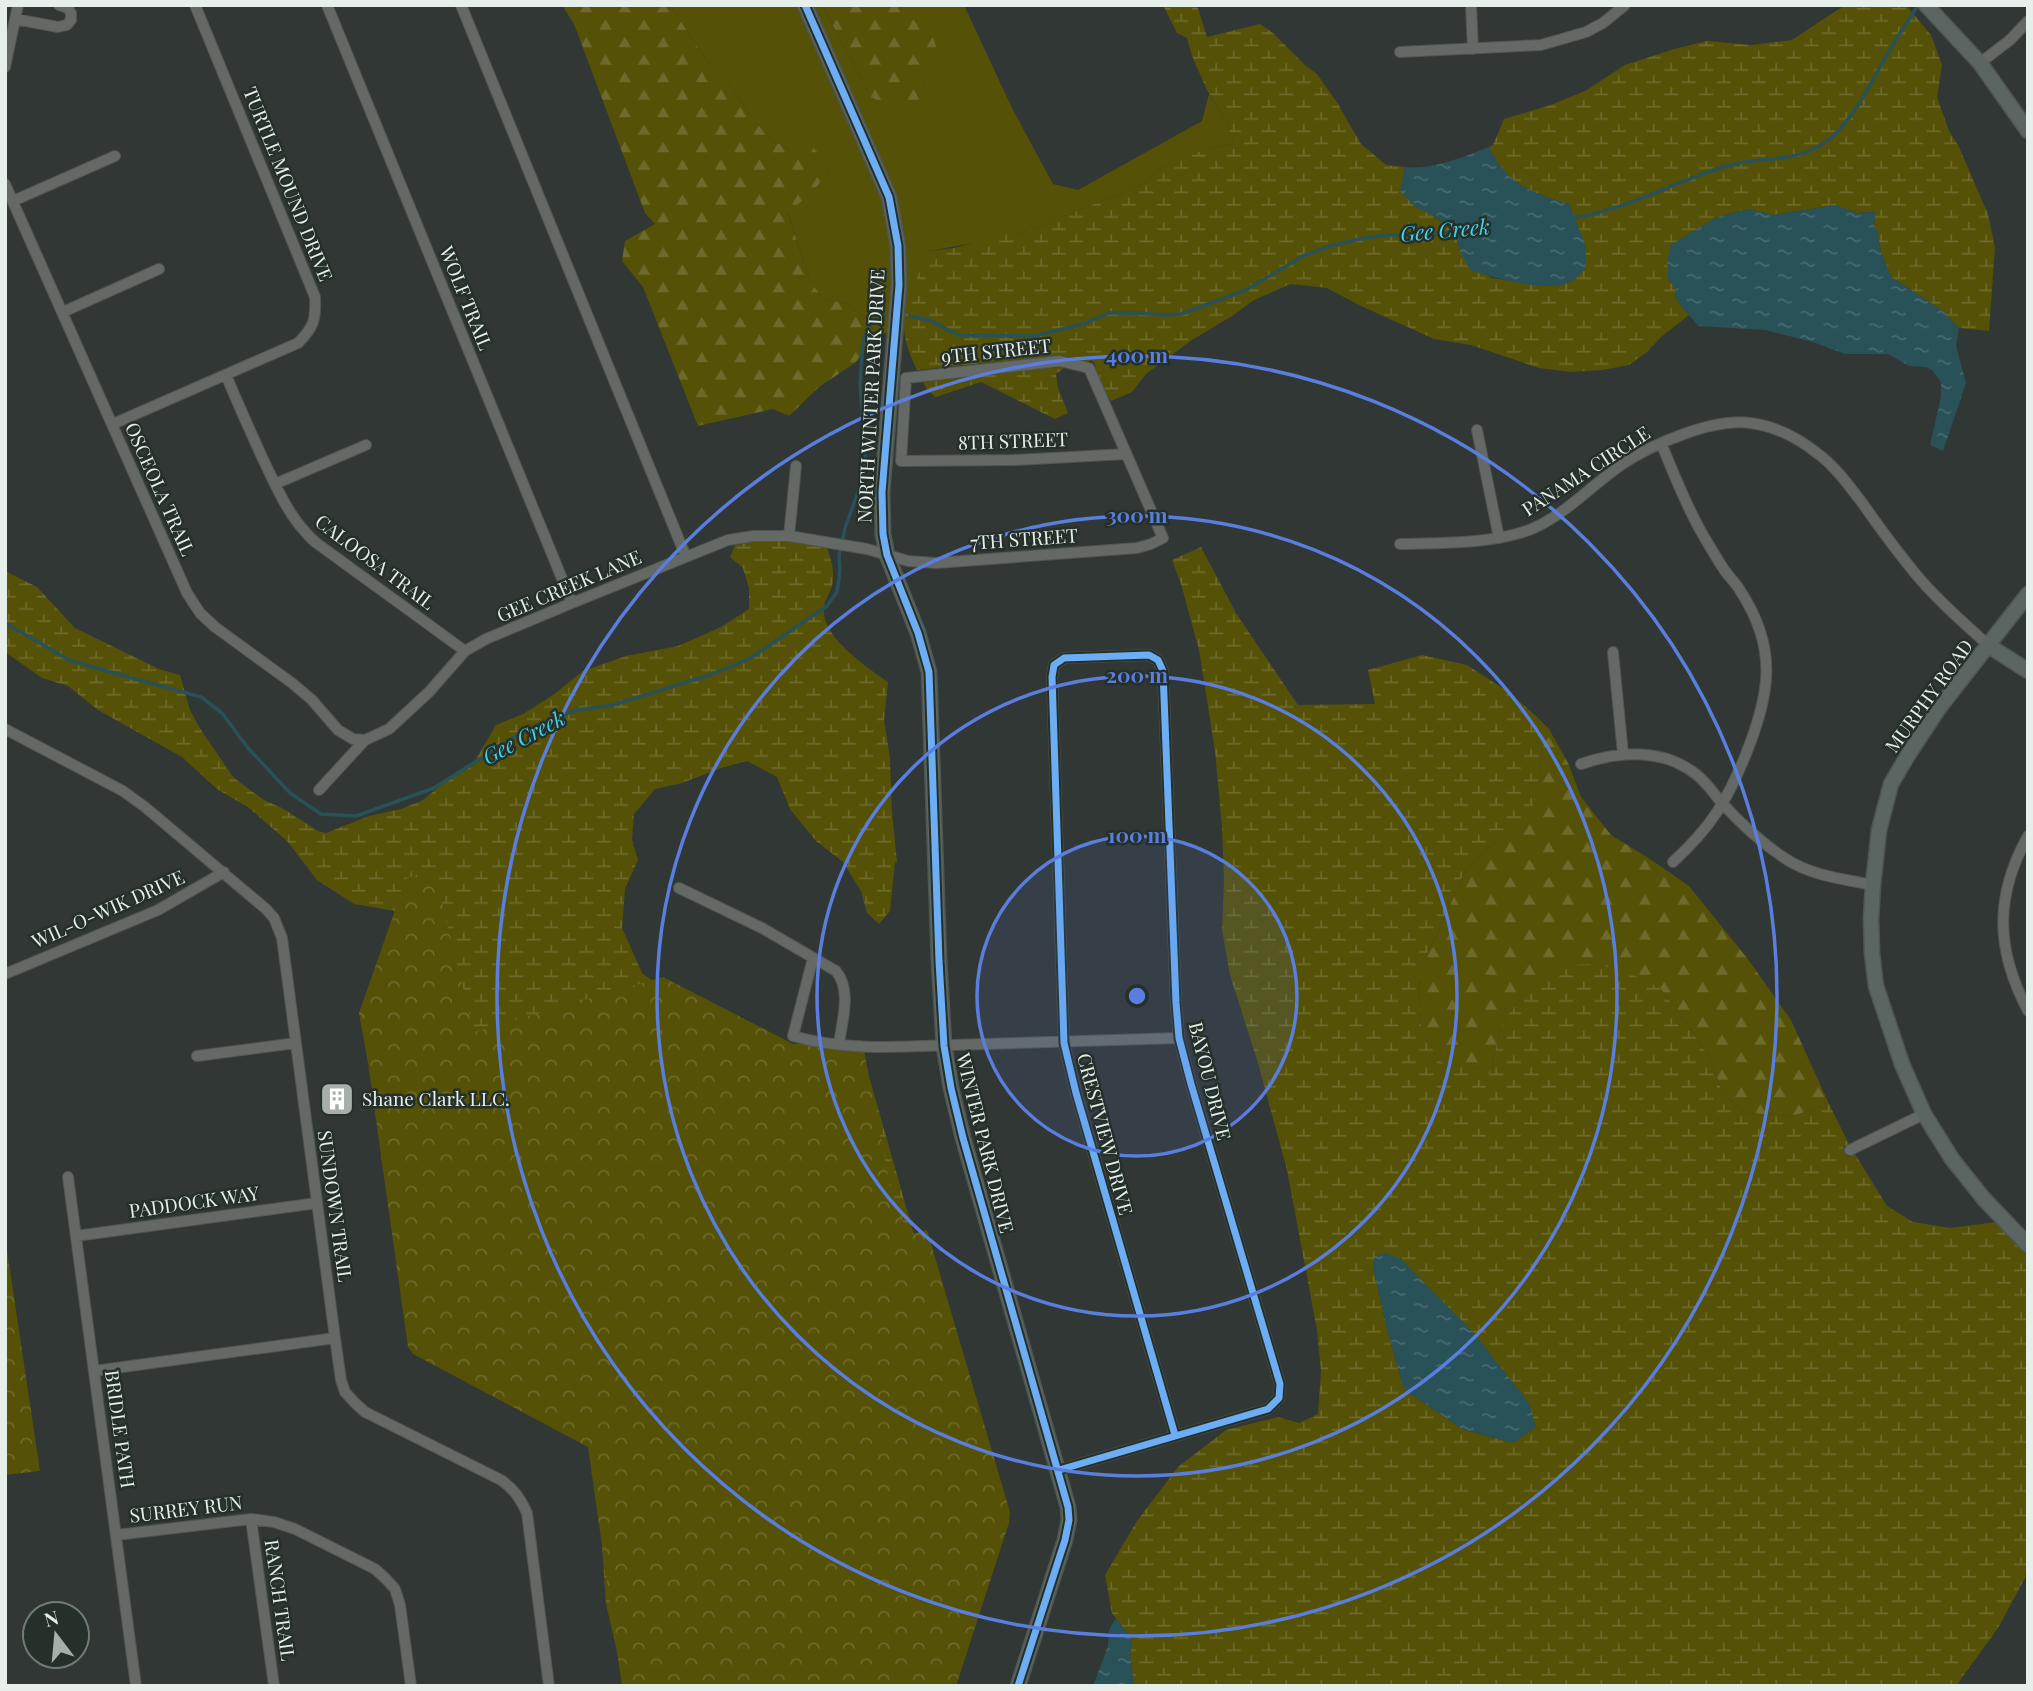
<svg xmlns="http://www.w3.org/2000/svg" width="2033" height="1691" font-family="'Playfair Display',serif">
<defs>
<pattern id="forest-firs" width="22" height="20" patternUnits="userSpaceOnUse" patternTransform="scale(1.75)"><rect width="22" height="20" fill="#555107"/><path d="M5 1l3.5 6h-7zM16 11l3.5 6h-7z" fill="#6d6a2b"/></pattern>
<pattern id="wetland-marsh" width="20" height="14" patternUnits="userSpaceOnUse" patternTransform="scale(1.75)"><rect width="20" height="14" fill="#555107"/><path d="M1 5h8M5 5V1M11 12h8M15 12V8" fill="none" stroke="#6d6a2b"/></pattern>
<pattern id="park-crowns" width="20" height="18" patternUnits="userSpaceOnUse" patternTransform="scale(1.75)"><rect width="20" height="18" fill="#555107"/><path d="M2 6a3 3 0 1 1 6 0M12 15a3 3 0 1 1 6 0" fill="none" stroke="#6d6a2b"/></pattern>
<pattern id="water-ripples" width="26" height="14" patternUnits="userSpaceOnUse" patternTransform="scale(1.75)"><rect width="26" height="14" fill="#295158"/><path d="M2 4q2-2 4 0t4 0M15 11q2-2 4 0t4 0" fill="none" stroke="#486a70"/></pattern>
</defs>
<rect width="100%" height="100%" fill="#313734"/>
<path fill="#555107" d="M670,5H799L884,199L892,246L894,284L890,331L875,338L871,323L848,304L824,299L810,282L788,212L814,190L831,169L788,149L768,137L753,119L729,84L707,61Z
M811,5H822L871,97L918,100L927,77L925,21L921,5H964L1012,108L1053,184L1078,190L1202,121L1209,94L1226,121L1234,144L1210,148L1163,167L1140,186L1014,236L929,251L910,298L904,325L902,326L903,246Z"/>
<path fill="url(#forest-firs)" d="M562,5H670L707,61L729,84L753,119L768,137L788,149L813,147L831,169L814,190L788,213L810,282L824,299L848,304L871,323L875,338L855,363L819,387L789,416L773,409L698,426L643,287L622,261L625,241L655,224L645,213L574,24Z
M822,5H921L939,54L927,77L918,101L889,106L871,97Z
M1537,717L1549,729L1569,765L1581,797L1611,835L1650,859L1689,886L1747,958L1791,1020L1829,1104L1793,1116L1747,1113L1723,1094L1711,1060L1689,1026L1660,988L1537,979L1509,1013L1500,1030L1490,1075L1473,1066H1454L1441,1062L1424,1036L1419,1017L1420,965L1436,937L1464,873L1483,851L1509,834L1538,786L1543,747Z"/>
<path fill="url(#wetland-marsh)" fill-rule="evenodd" d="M1163,5H1197L1207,37L1260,24L1273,33L1306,66L1317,74L1338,104L1361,144L1386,165L1405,167L1401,191L1455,232L1460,251L1491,278L1550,286L1569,204C1532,193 1506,184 1489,147L1493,145L1504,119L1548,106L1585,91L1625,65L1674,49L1707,41L1751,45L1792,40L1845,5H1906L1931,35L1942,65L1937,97L1949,131L1958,145L1988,214L1995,247L1989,331L1959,328L1943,311L1891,277L1881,252L1877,230L1874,226L1875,212L1856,213L1835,205L1774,215L1748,209L1715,218L1671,245L1668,278L1675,288L1676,299L1689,315L1661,337L1647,352L1629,365L1603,370L1571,372L1539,368L1471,345L1434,339L1361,306L1327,288L1291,284L1254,300L1232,316L1192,340L1146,374L1132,392L1111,401C1104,390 1095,377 1095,364L1091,360L1088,362L1061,355L917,370C911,358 905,343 904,329C903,312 920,267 929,251L954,248L1012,233L1014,236L1140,186L1163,167L1190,155L1210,148L1234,144L1226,121L1207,90L1192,56L1187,38L1177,33Z
M1060,367L1064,368L1056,374L1058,388L1068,413L1055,419L981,382L936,397L928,391L923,382Z
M754,542H789L827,548C831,558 834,570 833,580C833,589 826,597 824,606C819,636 867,667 888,682L884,720L890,758L892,812L897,862L895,863L890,911L879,924L867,913L861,891L843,862L816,841L790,809L777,777L747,761L721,768L682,783L655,789L634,814L632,840L638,860L625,889L622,928L642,973L667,992L718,1022L868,1073L994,1515L625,1686L606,1604L597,1473L586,1436L395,926V911L354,904L317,880L287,841L249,808L217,789L182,757L98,710L68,686L42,678L5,652V571L37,587L75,628L159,669L180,675L190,710L201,730L234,778L264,800L282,808L318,831L326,833L369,816L401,809L423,800L445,782L472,766L496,725L523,714L553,695L583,671L626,656L678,646L721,627L749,609V588L743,568L730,557L735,545Z
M1201,547L1236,613L1298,705L1375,704L1368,670L1422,655L1467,665L1510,693L1537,717L1543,747L1538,786L1531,811L1509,834L1483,851L1464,873L1436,937L1420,965L1419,1017L1424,1036L1441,1062L1454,1066H1473L1490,1075L1500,1030L1509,1013L1537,979L1568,965L1596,964L1627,972L1660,988L1689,1026L1711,1060L1723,1094L1747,1113L1793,1116L1829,1104L1849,1144L1843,1147L1848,1157L1855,1154L1887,1206L1913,1222L1950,1228L1997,1222L2028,1256V1553L2025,1578L1998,1628L1961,1679L1957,1686H1134L1130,1654L1132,1640L1112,1613L1105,1575L1137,1521L1178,1467L1226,1430L1278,1417L1299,1423L1318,1414L1321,1371L1317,1330L1287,1170L1258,1063L1230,975L1222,930L1224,880L1222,827L1215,751L1199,650L1181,584L1172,560ZM1373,1267L1513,1443L1462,1429L1404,1389L1388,1333Z"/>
<path fill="url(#park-crowns)" d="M433,867L474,1032L663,977L793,1044L862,1040L893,1201L909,1235L927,1230L1010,1512L1009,1523L956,1686H622L588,1447L413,1354L408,1347L368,1063L359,1013L406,879Z
M5,1237L40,1471L5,1475Z"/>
<path fill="url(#water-ripples)" d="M1489,147C1506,184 1532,193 1569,204L1586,246L1585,269C1580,274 1575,281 1568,283C1545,292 1493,278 1470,270L1460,251L1455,232L1437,218L1414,206L1400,191L1405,167C1433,170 1463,157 1489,147Z
M1836,205L1856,213L1875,212L1874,226L1877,230L1881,252L1891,277L1943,311L1959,328L1956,346L1966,383L1943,451L1930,445L1941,397V382L1932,370L1926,367L1909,366L1888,354H1845L1813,342L1765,330L1698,326L1676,299L1675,288L1668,278L1667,261L1671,245L1715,218L1748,209L1774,215Z
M1386,1253L1401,1259L1473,1332L1529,1403L1536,1427L1513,1443L1462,1429L1404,1389L1388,1333L1373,1267L1375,1256Z
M1116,1618L1132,1640L1130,1654L1134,1686H1093L1108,1646L1109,1630Z"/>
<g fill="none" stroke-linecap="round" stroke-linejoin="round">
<path stroke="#295158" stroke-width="3.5" d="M1572,218C1628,210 1676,180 1730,165C1766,156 1801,164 1832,137C1859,112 1872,79 1891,48C1899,34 1908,21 1917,7
M910,316L929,320L958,335L1034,336L1083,324L1109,313H1139L1164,315L1181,314L1246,290L1303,256L1330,246L1360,239L1386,235H1432L1457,231
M5,623L71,661L201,697L222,713L248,748L290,793L321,814L356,816L434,788L516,736L550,719L577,710L613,705L713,674L749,659L827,606L837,592L840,571L839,556L845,528L865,473V448L860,383L863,340L870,325L884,315"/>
<g stroke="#4f5551" stroke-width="12">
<path id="street" d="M327,5L572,603
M461,5L686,557
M1471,5L1473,49
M15,19L58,27L67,25L71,20V13L68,8L59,5
M1400,52L1541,45L1586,32L1603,23L1625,5
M1980,63L2010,40L2028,21
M5,67L18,5
M5,184L187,593L200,613L215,627L292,683L312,700L338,730L353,739L365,740
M13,201L115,156
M63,312L159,269
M226,375C237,402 249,428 261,455C277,488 288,517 315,542L465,651
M113,424L298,343C314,327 316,320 315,297L195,5
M1477,430L1499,538
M1661,443C1674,474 1686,506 1703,535C1710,547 1717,559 1725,571C1730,578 1737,584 1741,592C1778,649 1770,694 1746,754C1727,801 1711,827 1673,862
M275,484L366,445
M789,536L796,466
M1400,544C1440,543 1500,544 1536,527C1568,512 1592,485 1621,465C1652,444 1713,418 1750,423C1775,426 1798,438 1817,453C1836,467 1849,486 1863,504C1879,527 1896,550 1914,572C1936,599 1963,622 1989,646
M1613,652L1623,754
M5,729L123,791L145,807L266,909L274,918L282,938L335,1338L341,1380L345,1392L355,1403L365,1412L501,1480C514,1489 520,1498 527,1513L549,1686
M1581,764C1619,751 1664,748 1697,775C1707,783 1714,794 1722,803C1741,824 1763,844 1786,859C1812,876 1843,879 1873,885
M319,790L365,740L389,729L429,692L465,651L486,639L572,603L728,540L754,536H789L867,549L908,561L936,563L1137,548L1151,544L1163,538L1089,368L1060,361L906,378L901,461L1014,460L1126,454
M2028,836C1994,897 1996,950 2028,1011
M679,888L762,928L836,971C852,990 842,1021 839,1044
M813,958L793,1036C844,1051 901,1047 953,1045C1029,1043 1104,1041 1179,1038
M5,974L158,910L224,872
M197,1056L296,1043
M1850,1150L1924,1114
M68,1177L136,1686
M76,1236L317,1203
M94,1371L335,1338
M1059,1470L1268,1409L1279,1398L1280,1384L1191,1084L1179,1038L1176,1003L1163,671L1158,660L1149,655L1064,658L1054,665L1052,677L1064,1043L1076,1093L1175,1435
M251,1519L274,1686
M116,1535L251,1519L274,1522L295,1529L375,1569L386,1579L395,1589L400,1605L411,1686"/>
</g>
<g stroke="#4f5551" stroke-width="17">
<path id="secondary" d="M805,5L889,197L898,246L899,285L882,492L883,534L887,555L918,633L929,672L939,961L944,1046L951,1088L963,1138L1068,1507L1069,1520L1065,1540L1018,1686
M1926,5L1980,63L2028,131
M2028,594L1939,708L1908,755L1891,784L1879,830L1873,885L1871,919L1872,953L1876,986L1902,1064L1924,1114L1952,1159L1984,1199L2028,1245
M1989,646L2028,671"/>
</g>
<use href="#street" stroke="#656966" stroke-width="10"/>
<use href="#secondary" stroke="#5b6662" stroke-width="14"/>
<g stroke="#243029" stroke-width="11">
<path id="cycleway" d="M805,5L889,197L898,246L899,285L882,492L883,534L887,555L918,633L929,672L939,961L944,1046L951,1088L963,1138L1068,1507L1069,1520L1065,1540L1018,1686
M1059,1470L1268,1409L1279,1398L1280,1384L1191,1084L1179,1038L1176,1003L1163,671L1158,660L1149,655L1064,658L1054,665L1052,677L1064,1043L1076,1093L1175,1435"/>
</g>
<use href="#cycleway" stroke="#6dadf4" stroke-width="7"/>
</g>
<circle cx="1137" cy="996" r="160" fill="#5a7edd" fill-opacity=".12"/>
<g fill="none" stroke="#5a7edd" stroke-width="3.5">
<circle cx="1137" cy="996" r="160"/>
<circle cx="1137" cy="996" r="320"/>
<circle cx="1137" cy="996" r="480"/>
<circle cx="1137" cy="996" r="640"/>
</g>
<defs>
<g id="building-square" transform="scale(1.75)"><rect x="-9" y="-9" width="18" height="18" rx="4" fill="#a7afaa" stroke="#243029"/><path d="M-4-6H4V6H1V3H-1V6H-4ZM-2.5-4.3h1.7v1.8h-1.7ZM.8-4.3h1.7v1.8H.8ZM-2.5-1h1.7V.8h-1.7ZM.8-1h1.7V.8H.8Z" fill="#fff"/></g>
</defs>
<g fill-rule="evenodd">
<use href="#building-square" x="337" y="1099"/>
</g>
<g text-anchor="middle" stroke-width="5" stroke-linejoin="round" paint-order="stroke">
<g font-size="19" fill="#e7efea" stroke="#243029">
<text transform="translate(288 184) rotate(68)" y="7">TURTLE MOUND DRIVE</text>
<text transform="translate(466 298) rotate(68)" y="7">WOLF TRAIL</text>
<text transform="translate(996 351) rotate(-6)" y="7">9TH STREET</text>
<text transform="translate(871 396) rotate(-87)" y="7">NORTH WINTER PARK DRIVE</text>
<text transform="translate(1013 441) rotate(-2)" y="7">8TH STREET</text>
<text transform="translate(1586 471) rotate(-33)" y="7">PANAMA CIRCLE</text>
<text transform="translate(160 489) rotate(66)" y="7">OSCEOLA TRAIL</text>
<text transform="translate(1024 539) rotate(-4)" y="7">7TH STREET</text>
<text transform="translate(375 562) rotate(37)" y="7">CALOOSA TRAIL</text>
<text transform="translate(569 586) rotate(-23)" y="7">GEE CREEK LANE</text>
<text transform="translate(1929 696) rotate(-54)" y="7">MURPHY ROAD</text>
<text transform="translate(108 909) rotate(-24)" y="7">WIL-O-WIK DRIVE</text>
<text transform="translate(1210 1081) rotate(76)" y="7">BAYOU DRIVE</text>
<text transform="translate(1105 1134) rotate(75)" y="7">CRESTVIEW DRIVE</text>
<text transform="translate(985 1143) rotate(76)" y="7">WINTER PARK DRIVE</text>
<text transform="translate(194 1202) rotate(-8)" y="7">PADDOCK WAY</text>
<text transform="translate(335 1206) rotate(82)" y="7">SUNDOWN TRAIL</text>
<text transform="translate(120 1429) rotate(82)" y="7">BRIDLE PATH</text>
<text transform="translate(186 1509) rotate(-7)" y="7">SURREY RUN</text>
<text transform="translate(280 1600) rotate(82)" y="7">RANCH TRAIL</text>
</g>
<g font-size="19" fill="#e7efea" stroke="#243029" text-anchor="start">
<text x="362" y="1106">Shane Clark LLC.</text>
</g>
<g font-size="21" font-style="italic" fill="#41d3ec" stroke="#243029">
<text transform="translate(1445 231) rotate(-5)" y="7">Gee Creek</text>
<text transform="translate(524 738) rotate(-28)" y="7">Gee Creek</text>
</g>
</g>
<circle cx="1137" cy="996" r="10" fill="#5a7edd" stroke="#243029" stroke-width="3.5"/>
<g font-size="21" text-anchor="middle" font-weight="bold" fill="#5a7edd" stroke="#243029" stroke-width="5" stroke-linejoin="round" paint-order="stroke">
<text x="1137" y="363">400 m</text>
<text x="1137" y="523">300 m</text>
<text x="1137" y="683">200 m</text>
<text x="1137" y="843">100 m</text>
</g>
<rect width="2033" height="1691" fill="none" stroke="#e7efea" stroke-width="14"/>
<g transform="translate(56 1635) rotate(344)"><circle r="33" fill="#243029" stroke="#727c76" stroke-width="2"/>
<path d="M0-5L12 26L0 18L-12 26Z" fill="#a7afaa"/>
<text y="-10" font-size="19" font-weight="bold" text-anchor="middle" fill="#e7efea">N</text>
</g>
</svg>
